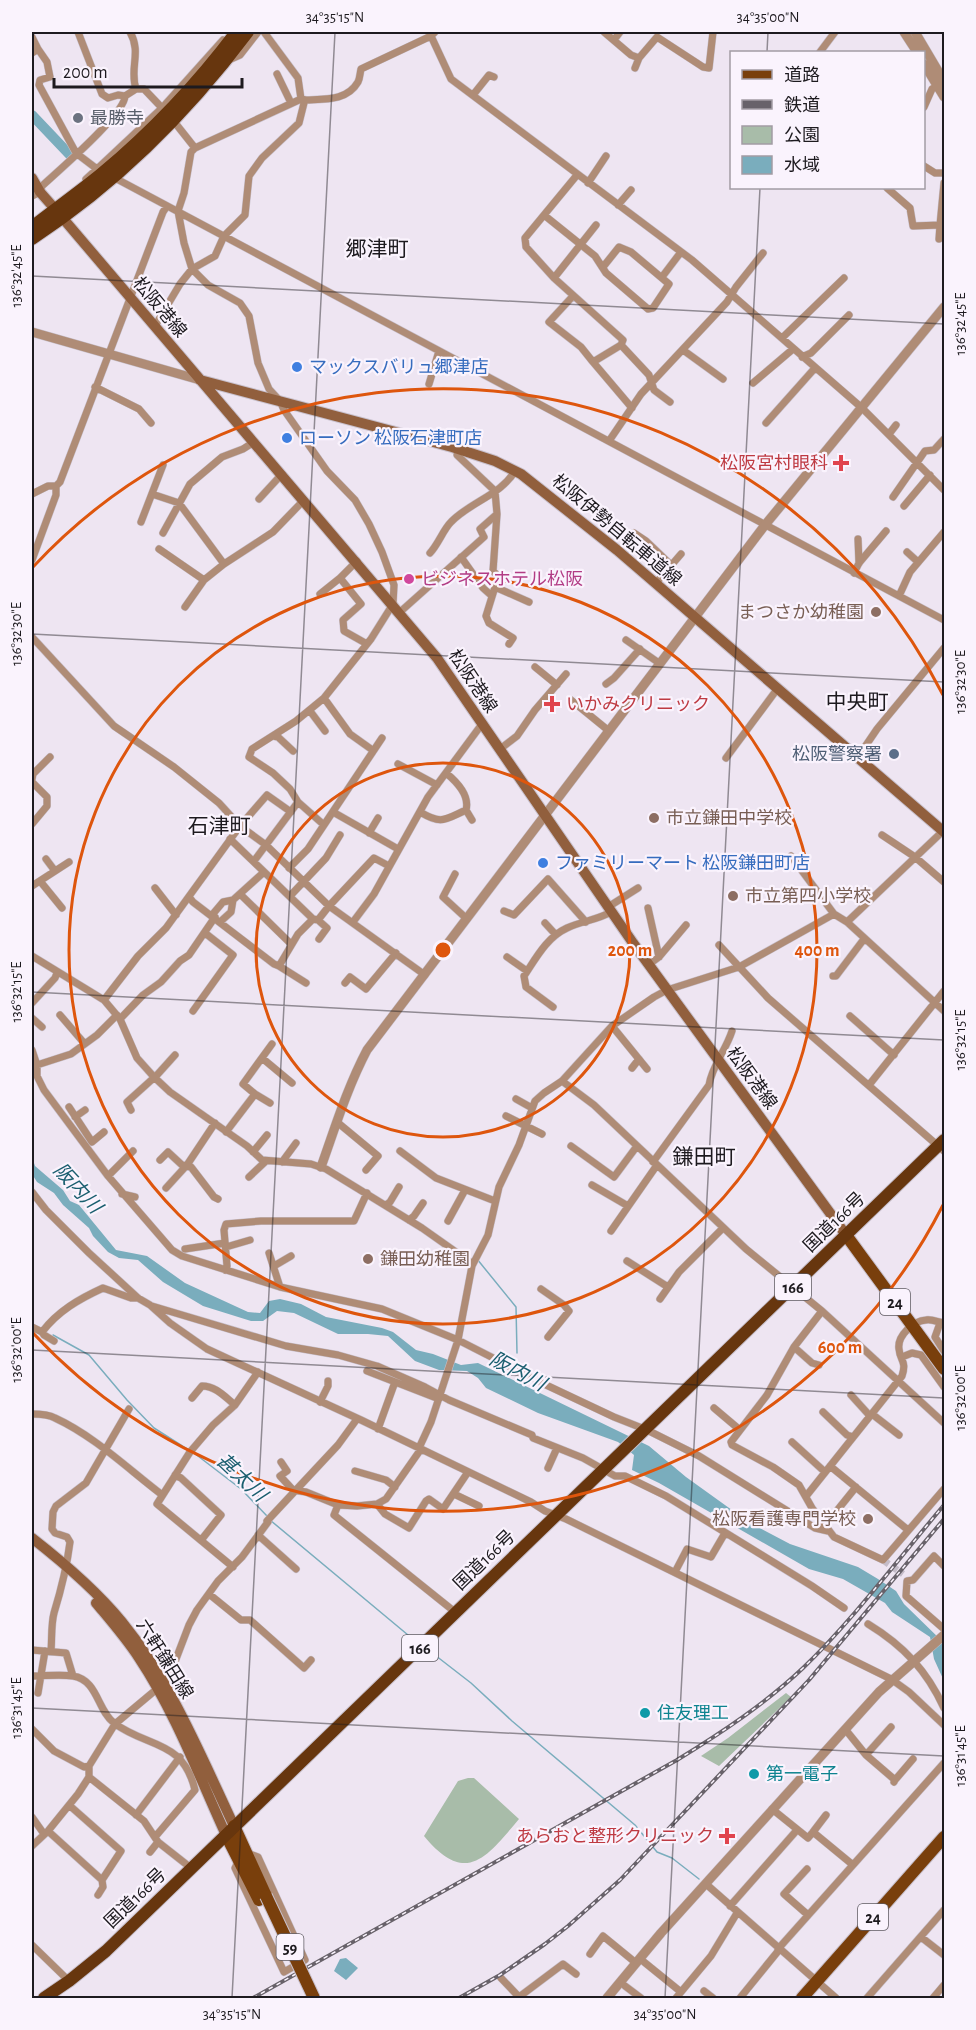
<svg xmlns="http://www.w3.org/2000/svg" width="976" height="2030" font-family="'Alegreya Sans','Noto Sans JP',sans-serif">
<rect width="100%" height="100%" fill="#eee5f2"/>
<path fill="#a8bca9" d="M786,1693L791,1697L719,1766L701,1756L728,1738Z
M468,1778H474L519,1819C487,1857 466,1887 424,1836L458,1781Z"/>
<path fill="#7aadbd" d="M32,1157L35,1166L63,1190L70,1201L79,1205L116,1250L147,1256L185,1283L248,1312L260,1313L269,1301L280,1299L301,1304L326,1317L382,1328L393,1332L416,1350L433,1354L461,1365L478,1363L649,1446L686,1477L750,1523L790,1544L858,1567L878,1579L896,1591L904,1604L944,1643V1681L934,1659L930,1637L892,1612L885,1603L843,1579L809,1569L659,1483L632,1470L634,1455L618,1442L538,1413L486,1388L478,1378L467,1371L439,1370L415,1361L388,1336L368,1334H338L294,1313L277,1311L263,1321H251L203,1306L163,1282L138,1260L119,1258L108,1252L93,1236L89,1228L63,1205L54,1193L37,1182L32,1174Z
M346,1958L358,1968L346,1980L334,1971L340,1959Z"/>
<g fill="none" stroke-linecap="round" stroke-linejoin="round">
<path stroke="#7aadbd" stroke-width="1.5" d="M477,1259L516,1307L517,1353
M53,1335L89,1355L127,1400L154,1428L187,1449
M194,1453L241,1489L267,1516
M270,1520L414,1640
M431,1652L471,1683L512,1721L635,1825L657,1852L672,1858L699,1879"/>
<path stroke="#7aadbd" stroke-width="10" d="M32,115L70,155"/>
<path stroke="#c4bcc8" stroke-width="7" stroke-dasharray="7 3.5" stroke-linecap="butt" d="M883,1560L903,1574"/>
<g stroke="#c8c0cc" stroke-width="8">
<path id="minor" d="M78,32L102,94L108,98L118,95L125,96L136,89H144L165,111
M130,32C142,53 129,68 136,89
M604,32L631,55L639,58
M431,36L451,79L692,260L862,408L944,490
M32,37L38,49L32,53
M614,40L620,32
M38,49L47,62L50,77L40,80L39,85L76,153L97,169L86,179
M820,52L835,32
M231,59L240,55L258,32
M635,68L639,58L657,37L703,67L709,68L713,32
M277,74L291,103
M473,95L489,75L494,77
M924,107L932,89L938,86
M172,119L195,148
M924,166L935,173H943
M97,169L162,108L223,40
M577,175L525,238L526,247L554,278L623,340L621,345L649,375L654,390L670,402
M113,177L944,620
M588,183L606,156
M887,188L910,208L913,226L940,225L939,239
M32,196L40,192L42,186C58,171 125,114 125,96
M618,205L631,190
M544,215L595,256L606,273L648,309L653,308L669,284L631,252L619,247L603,267
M940,225L944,183
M662,277L681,252
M554,278L596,225
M573,296L549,322L581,347L593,362L621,345
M155,326L180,284L192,269L215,256L224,236L245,215L249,176L262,158L299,123L304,103L301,99L298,78L264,32
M782,338L844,278
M683,350L723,379
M802,357L811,353L849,315
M593,362L632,408
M753,383L793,349
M429,384L439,351
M95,387L139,409L151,423
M766,423L815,368
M889,434L896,425
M609,441L641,394L727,302L736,287L763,253
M32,494L48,486H56
M152,494L179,503L224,564
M893,497L925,451L934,450L944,439
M259,499L282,474
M904,506L930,475
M497,514L493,571L499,577L495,587L529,602
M141,522L163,465
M163,533L190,484L222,457L243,449L254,442
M634,533L646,541L671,565
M858,539L859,563
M159,549L204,580
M907,552L918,562
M430,553C439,543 443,530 451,522C470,502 501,495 515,471
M461,557L483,588L492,596
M32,560L56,495V486L60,482L163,212L167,206
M357,561L340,578L361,604L343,620L344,631L367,644
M854,573L859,563L886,531
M656,583L681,554
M495,587L486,616L489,623L513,638L509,644
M320,594L340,578
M899,596L910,572L944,532
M185,607L204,580L224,564L273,532L304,500
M400,612L484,537L480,529L497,514L495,491L457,455L458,449
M32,637L114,726L174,767L219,803L240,826L266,845L329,906L425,975
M626,640L659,663
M535,667L557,685
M606,684L614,678L640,649
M324,698L350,734L371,749
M571,700L609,731
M310,711L325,731
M273,736L278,737L293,751
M500,749L517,736L535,710L566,674
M858,757L877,729L944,648
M726,758L778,688
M398,764L437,785
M32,779L33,774L50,757
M32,782L47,797V806L32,824
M466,810L472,820
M333,812L398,849
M420,812C442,825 444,820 466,810C470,795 457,782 446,773
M324,825L298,802L290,789L273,773L249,757L252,749L296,721L324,698L371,639L393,604L394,585L382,552L369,524L355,500L327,471L284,410L280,401L269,389L258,363L249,316L240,303L208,285L192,269L184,243L178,211L184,193L191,152L195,148L301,99L306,100C325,99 347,101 358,82C360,78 360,73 361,69L431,36L435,32
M369,833L378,818
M882,835L915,857L944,882
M230,839L313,919L318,920L329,906L374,858L389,866
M791,856L834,914L847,922L944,1011
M46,859L55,871
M254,861L298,802
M289,868L308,849L382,738
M455,874L443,897L467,919
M40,881L62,908
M32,886L69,862
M155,888L176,915
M240,894L291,944
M290,896L326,858L340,835
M189,897L193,902L274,964L279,966L298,934L313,919
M608,907L638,888
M648,908L659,957
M504,911L514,915L548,879L586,922
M212,915L223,902L233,900
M318,920L327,928L319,939
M220,922L231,912L233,900L264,872
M353,922L374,894L428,797L482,724
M847,922L943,831
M545,923L556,935
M719,945L768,998L944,1151
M32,956L104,1000L120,1019L137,1058L154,1077L170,1092L247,1146L262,1160L311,1164L326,1169L422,1228L473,1264
M507,957L527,971
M648,965L659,957L686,925
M279,966L306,983
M833,976H836L864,939
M345,983L350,977L366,989L396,953
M104,1000L138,956L166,928L240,826L267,795L291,812
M32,1003L55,978L57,973
M553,1007L526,987L524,976C536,958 547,937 567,928C582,921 597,920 611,912
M193,1011L233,955L205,933
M60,1015L84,1043
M850,1016L894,1055
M32,1018L42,1027
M120,1019L143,995L161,982L180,961L189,955L215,917
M612,1026L647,1069
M32,1050L37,1065V1076L44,1090L108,1176L172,1250L182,1256L280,1287L382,1309L458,1340L544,1384L614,1417L647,1430L699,1456L815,1528L828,1531
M262,1058L292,1083
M37,1065L71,1054L97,1035L117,1015
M632,1068L639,1059
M562,1081L594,1105L746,1249L822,1311L944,1423
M869,1085L944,991
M255,1094L270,1103
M516,1099L532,1108
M69,1107L92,1142L104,1132
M131,1110L127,1102L157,1075L175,1055
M506,1116L542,1134
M75,1117L85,1110
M337,1122L378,1156L366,1170
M226,1132L255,1094L243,1084L272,1044
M571,1146L614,1177L637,1146
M400,1151L436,1178L495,1201
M253,1152L267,1135
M160,1160L168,1152L182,1165L191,1167L214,1197L218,1199
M282,1162L296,1143
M653,1162L709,1085C712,1066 726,1050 732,1031
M108,1176L133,1151
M249,1177L266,1161
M592,1185L628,1206
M166,1188L187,1165L215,1123
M32,1192L46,1210L89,1253L138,1298L150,1305L170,1323L207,1349L361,1420L531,1502L545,1511L566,1519L891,1679L909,1692L944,1725
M122,1194L135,1197
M386,1205L390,1202L399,1187
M409,1220L414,1216L423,1203
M448,1221L465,1190
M611,1231L657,1165
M226,1247L250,1240
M185,1249L225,1243
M269,1253L280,1287
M627,1261L668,1287
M274,1266L291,1256
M225,1270L227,1266L224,1230L226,1224L261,1221H354L367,1193
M541,1289L564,1305L569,1311L548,1337
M660,1299L679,1272L723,1228
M152,1306L286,1346L338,1355L377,1366L425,1387L449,1400L532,1435L533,1438L583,1458L615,1476H625L666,1496L812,1586L844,1608
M822,1311L794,1347L767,1395L731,1442L732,1445L773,1467L799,1485L812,1508L834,1537L883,1560L944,1489
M940,1323L935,1337L944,1351
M32,1327L42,1332C58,1311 79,1299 103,1288L131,1298H138
M42,1332L44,1335L54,1341
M794,1347L812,1363L819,1365
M902,1357L912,1353L921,1355L944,1387
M367,1371L439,1399
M851,1395L870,1416
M192,1398L202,1386C216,1386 225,1397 235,1405
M320,1402L328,1386V1381
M714,1408L740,1430
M823,1412L847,1435L853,1437
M32,1414C39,1414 48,1414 55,1418C94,1436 127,1468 161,1494
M872,1414L899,1435
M378,1429L395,1382
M792,1442L825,1472
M419,1448L431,1422L458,1340L472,1266L488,1235L499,1187L519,1145L535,1101L544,1093L562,1081L612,1026L654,997L667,990L739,967L834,914
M281,1462L287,1471L280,1476L293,1490L306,1492L338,1505L357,1506L377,1504L385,1514L409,1528L426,1501L429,1499L443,1509L468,1472
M830,1466L908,1530
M548,1468L557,1448
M355,1471L386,1480L395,1487
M175,1475L181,1478L221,1515L202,1539
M454,1494L479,1506
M807,1495L902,1376C907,1361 900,1361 899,1349C897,1336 913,1321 926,1320C932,1319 938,1322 944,1323
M377,1504L386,1499L421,1449
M338,1505L334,1515L455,1612
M831,1518L856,1487
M267,1521L338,1445L357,1419
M258,1535L296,1569
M944,1566L934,1556L913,1580L907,1581L906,1596L944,1629
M233,1567L157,1504L190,1452L213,1425L235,1405L258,1372
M675,1572L687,1549L711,1557L725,1533
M209,1594L241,1620H250L304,1668L311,1660
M868,1624C904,1646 927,1671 944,1708
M32,1650L66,1653L73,1676
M51,1651C52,1639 51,1624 54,1613C61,1590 67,1566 70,1542L67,1537L55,1533L52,1529L53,1512L56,1506L86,1483L129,1409
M32,1676C45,1676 60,1674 73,1676C98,1680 97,1710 114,1723C147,1748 183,1739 195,1790L155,1837
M38,1693L45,1651
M32,1729L54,1751L84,1767L89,1766
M845,1729L866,1755L895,1780L894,1782
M866,1755L891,1727
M89,1777L144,1821L158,1842L191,1868
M895,1780L913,1759
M69,1805L121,1851L102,1880L103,1887L98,1895
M772,1809L808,1838L813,1832L853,1865
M136,1815L180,1757
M32,1817L44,1834
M48,1831L102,1880
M813,1832L826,1815
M32,1846L48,1831L78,1794L89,1777V1766L115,1724L164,1683L171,1672L189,1625L197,1610L218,1581L242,1557L268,1522
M150,1852L158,1842
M239,1860L235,1868L284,1972L305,1960L258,1857L247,1853
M807,1869L784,1894L808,1915
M706,1884L836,1998
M730,1906L797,1830
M921,1937L944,1955
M32,1945L69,1981
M778,1949L944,1763
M590,1954L603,1936L636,1963
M644,1962L681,1992
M501,1978L520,1998
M625,1986L641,1998
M704,1991L713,1998
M519,1997L563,1964L576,1974
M676,1998L711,1956L737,1913
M740,1998L779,1950
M867,1998L944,1910
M933,1998L944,1985"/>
</g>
<g stroke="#c8c0cc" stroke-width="10">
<path id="tertiary" d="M904,32L917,52
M915,32L944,81
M924,64L944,97
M32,332L200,380
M321,1167C335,1128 347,1088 367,1050L765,525L944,307
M607,1998L661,1933L879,1692L944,1635"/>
</g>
<g stroke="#c8c0cc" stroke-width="12">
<path id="secondary" d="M32,178L40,192L55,209L437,658L633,943L846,1235
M200,380L452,447L495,461L521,474L617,550L944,832
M32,1538C64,1563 96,1590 122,1622C171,1682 201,1756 234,1826
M96,1603C111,1621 126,1638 139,1658C175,1712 199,1776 226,1835"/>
</g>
<g stroke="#c8c0cc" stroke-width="14">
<path id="primary" d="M846,1235L944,1369
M234,1826L266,1896
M226,1835L259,1900
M802,1998L944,1837"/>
</g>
<g stroke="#c8c0cc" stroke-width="14">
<path id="trunk" d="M32,227C55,209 79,192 101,174C151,132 197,84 236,32
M32,239C116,184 188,112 248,32
M44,1998L69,1981L106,1951L944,1140"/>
</g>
<use href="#minor" stroke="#af8c76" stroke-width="7"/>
<use href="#tertiary" stroke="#af8c76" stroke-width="9"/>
<use href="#secondary" stroke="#915f3d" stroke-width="10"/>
<use href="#primary" stroke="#793f0c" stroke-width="12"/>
<use href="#trunk" stroke="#67360e" stroke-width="12"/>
<g stroke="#68626a" stroke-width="4">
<path id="rail" d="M253,1998L677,1760C721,1733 765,1704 803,1668C853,1620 899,1558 944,1505
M459,1998L500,1975L545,1944L568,1926L620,1880L809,1680L944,1519"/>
</g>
<use href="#rail" stroke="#faf3fd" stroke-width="1.5" stroke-dasharray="4.5" stroke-linecap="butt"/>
<g stroke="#c8c0cc" stroke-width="14" stroke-linecap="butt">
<path id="primary-bridge" d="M266,1896L314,1998"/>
</g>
<use href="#primary-bridge" stroke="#793f0c" stroke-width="12"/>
</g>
<path fill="none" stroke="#1d1a1f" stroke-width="1.5" stroke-opacity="0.45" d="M767,52L768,32M32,276L944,324M32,634L944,682M32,992L944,1040M32,1350L944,1398M32,1708L944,1756M232,1998L335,32M665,1998L760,188"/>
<g fill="none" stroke="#de560d" stroke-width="3">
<circle cx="443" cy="950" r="187"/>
<circle cx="443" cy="950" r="374"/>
<path d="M943 1205A561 561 0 0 1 33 1333M33 567A561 561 0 0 1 943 695"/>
</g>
<circle fill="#6b7280" stroke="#faf3fd" stroke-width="2" cx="78" cy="118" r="6"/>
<g fill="#3f7fe0" stroke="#faf3fd" stroke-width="2">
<circle cx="297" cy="367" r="6"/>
<circle cx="287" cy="438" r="6"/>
<circle cx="543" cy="863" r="6"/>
</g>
<g fill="#e0444e" stroke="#faf3fd" stroke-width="2">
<path d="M838 454h6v6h6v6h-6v6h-6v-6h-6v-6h6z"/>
<path d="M549 695h6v6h6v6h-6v6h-6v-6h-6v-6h6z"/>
<path d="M724 1827h6v6h6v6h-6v6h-6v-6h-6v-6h6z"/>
</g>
<circle fill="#d1479c" stroke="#faf3fd" stroke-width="2" cx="409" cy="579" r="6"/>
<g fill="#8d6e63" stroke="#faf3fd" stroke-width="2">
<circle cx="876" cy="612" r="6"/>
<circle cx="654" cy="818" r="6"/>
<circle cx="733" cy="896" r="6"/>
<circle cx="368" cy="1259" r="6"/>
<circle cx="868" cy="1519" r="6"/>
</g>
<circle fill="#5c6f8a" stroke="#faf3fd" stroke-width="2" cx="894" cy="754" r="6"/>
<g fill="#0f9aa8" stroke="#faf3fd" stroke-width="2">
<circle cx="645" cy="1713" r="6"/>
<circle cx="754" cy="1774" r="6"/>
</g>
<g text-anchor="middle" stroke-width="4.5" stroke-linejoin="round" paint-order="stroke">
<g fill="#faf3fd" stroke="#5f5b62" stroke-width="1.5">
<rect x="775" y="1274" width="36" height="26" rx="4.5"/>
<rect x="880" y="1289" width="30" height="26" rx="4.5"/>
<rect x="402" y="1635" width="36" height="26" rx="4.5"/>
<rect x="858" y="1904" width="30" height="26" rx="4.5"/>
<rect x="276.5" y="1934" width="27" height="26" rx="4.5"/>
</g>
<g font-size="16" font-weight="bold" fill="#1d1a1f">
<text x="793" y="1293">166</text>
<text x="895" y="1308">24</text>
<text x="420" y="1654">166</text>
<text x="873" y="1923">24</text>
<text x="290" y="1953">59</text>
</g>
<g font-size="18" fill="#5b616d" stroke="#faf3fd" text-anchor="start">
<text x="90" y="124">最勝寺</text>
</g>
<g font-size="18" fill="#1d1a1f" stroke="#faf3fd">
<text transform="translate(160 307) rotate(50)" y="6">松阪港線</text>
<text transform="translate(617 530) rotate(40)" y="6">松阪伊勢自転車道線</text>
<text transform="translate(473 681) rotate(56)" y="6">松阪港線</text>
<text transform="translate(752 1078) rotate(54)" y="6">松阪港線</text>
<text transform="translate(834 1222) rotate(-44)" y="6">国道166号</text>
<text transform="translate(484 1560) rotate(-44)" y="6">国道166号</text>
<text transform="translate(165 1659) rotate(58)" y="6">六軒鎌田線</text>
<text transform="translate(135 1898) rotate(-44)" y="6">国道166号</text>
</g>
<g font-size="18" fill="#366cbe" stroke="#faf3fd" text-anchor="start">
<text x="309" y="373">マックスバリュ郷津店</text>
<text x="299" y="444">ローソン 松阪石津町店</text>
<text x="555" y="869">ファミリーマート 松阪鎌田町店</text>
</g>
<g font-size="18" fill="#be3a42" stroke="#faf3fd" text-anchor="end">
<text x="828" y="469">松阪宮村眼科</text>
<text x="566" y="710" text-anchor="start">いかみクリニック</text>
<text x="714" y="1842">あらおと整形クリニック</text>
</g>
<g font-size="18" fill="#b23c85" stroke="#faf3fd" text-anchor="start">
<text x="421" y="585">ビジネスホテル松阪</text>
</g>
<g font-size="18" fill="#785e54" stroke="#faf3fd" text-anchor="start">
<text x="864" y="618" text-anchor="end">まつさか幼稚園</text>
<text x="666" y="824">市立鎌田中学校</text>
<text x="745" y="902">市立第四小学校</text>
<text x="380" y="1265">鎌田幼稚園</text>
<text x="856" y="1525" text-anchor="end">松阪看護専門学校</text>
</g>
<g font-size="18" fill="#4e5e75" stroke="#faf3fd" text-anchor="end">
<text x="882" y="760">松阪警察署</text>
</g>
<g font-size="18" fill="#0d838f" stroke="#faf3fd" text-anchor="start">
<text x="657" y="1719">住友理工</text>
<text x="766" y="1780">第一電子</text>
</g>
<g font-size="20" font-style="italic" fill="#1a5e6f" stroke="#faf3fd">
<text transform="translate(78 1188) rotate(47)" y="7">阪内川</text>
<text transform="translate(518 1371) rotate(28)" y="7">阪内川</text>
<text transform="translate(242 1477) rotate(43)" y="7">甚太川</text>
</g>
<g font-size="21" fill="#1d1a1f" stroke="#faf3fd">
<text x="377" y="256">郷津町</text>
<text x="857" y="709">中央町</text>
<text x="219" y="833">石津町</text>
<text x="704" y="1164">鎌田町</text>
</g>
</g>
<circle cx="443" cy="950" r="9" fill="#de560d" stroke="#faf3fd" stroke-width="3"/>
<g font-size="18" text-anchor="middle" font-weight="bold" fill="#de560d" stroke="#faf3fd" stroke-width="4.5" stroke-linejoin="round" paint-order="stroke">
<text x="630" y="956">200 m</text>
<text x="817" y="956">400 m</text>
<text x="840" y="1353">600 m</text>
</g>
<rect width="976" height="2030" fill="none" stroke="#faf3fd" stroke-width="66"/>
<rect x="730" y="51" width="195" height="138" fill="#faf3fd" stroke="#a29ca4" stroke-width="1.5"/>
<rect x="742" y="70" width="30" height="9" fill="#793f0c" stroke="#a29ca4" stroke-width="1.5"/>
<text x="784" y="81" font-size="18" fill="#1d1a1f">道路</text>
<rect x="742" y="100" width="30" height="9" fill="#68626a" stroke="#a29ca4" stroke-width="1.5"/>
<text x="784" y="111" font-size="18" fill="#1d1a1f">鉄道</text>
<rect x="742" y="126" width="30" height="18" fill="#a8bca9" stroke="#a29ca4" stroke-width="1.5"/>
<text x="784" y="141" font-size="18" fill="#1d1a1f">公園</text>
<rect x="742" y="156" width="30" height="18" fill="#7aadbd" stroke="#a29ca4" stroke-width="1.5"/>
<text x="784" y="171" font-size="18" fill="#1d1a1f">水域</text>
<path d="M54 78v9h188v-9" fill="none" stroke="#1d1a1f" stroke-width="3"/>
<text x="63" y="78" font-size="18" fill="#1d1a1f" stroke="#faf3fd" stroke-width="4.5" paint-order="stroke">200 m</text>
<rect x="33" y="33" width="910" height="1964" fill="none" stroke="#1d1a1f" stroke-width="2"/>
<g font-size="15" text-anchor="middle" fill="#1d1a1f">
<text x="335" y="22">34°35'15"N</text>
<text x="768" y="22">34°35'00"N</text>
<text transform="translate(16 276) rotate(-90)" y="5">136°32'45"E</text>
<text transform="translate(960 324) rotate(-90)" y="5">136°32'45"E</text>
<text transform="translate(16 634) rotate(-90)" y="5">136°32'30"E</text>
<text transform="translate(960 682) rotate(-90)" y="5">136°32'30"E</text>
<text transform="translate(16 992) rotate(-90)" y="5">136°32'15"E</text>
<text transform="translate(960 1040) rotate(-90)" y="5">136°32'15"E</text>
<text transform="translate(16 1350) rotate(-90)" y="5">136°32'00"E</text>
<text transform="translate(960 1398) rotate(-90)" y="5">136°32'00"E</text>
<text transform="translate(16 1708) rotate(-90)" y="5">136°31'45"E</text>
<text transform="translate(960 1756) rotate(-90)" y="5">136°31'45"E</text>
<text x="232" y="2019">34°35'15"N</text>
<text x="665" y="2019">34°35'00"N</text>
</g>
</svg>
